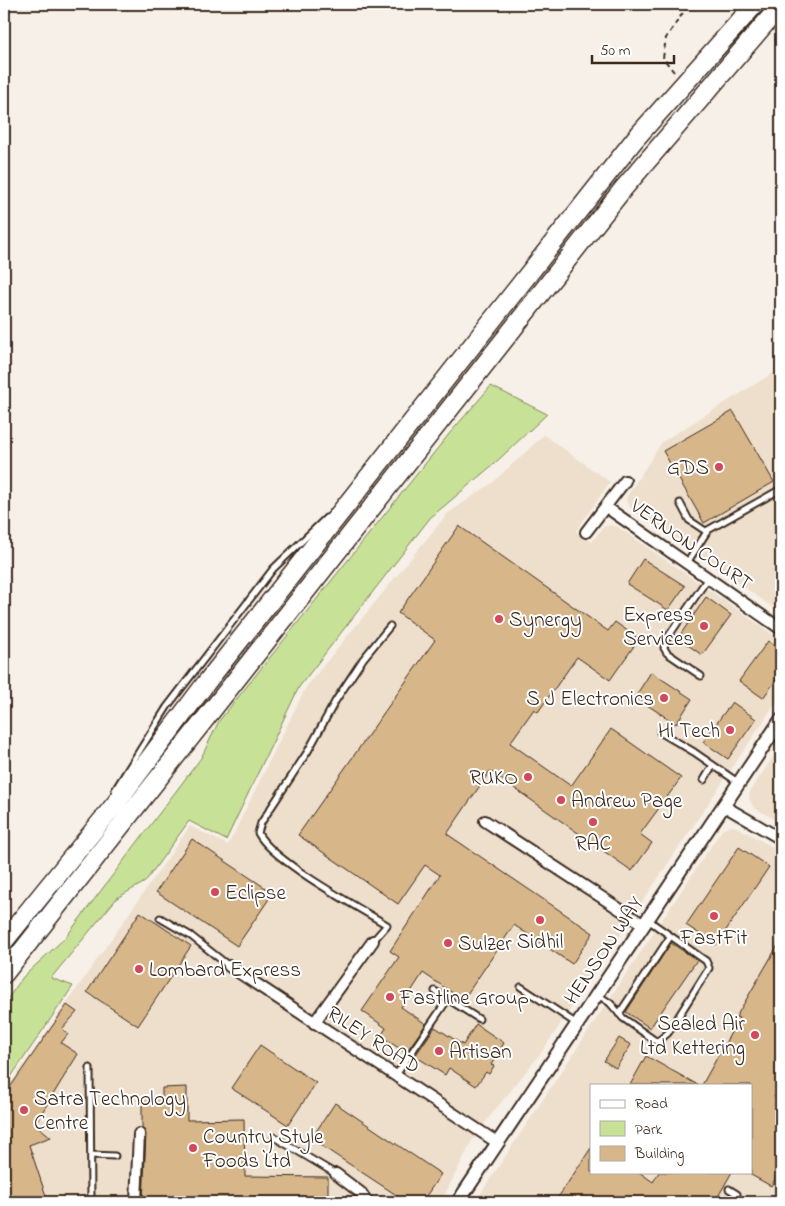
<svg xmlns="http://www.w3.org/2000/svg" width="785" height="1206" font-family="'Indie Flower',sans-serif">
<rect width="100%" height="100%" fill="#f7f0e8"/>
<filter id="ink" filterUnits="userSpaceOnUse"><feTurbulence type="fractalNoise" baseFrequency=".02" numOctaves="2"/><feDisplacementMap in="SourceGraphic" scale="10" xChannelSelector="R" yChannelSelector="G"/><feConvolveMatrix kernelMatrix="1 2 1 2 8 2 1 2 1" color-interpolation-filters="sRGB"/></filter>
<g filter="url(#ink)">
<path fill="#eddfcc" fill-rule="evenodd" d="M781,368V613L631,509L626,501L627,496L662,442Z
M544,435L610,482L576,531L592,542L603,527L611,525L618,527L781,640V695L541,1053L487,1120L472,1141L441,1202H4V1093L190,826L228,845L306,687L447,514L492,483Z
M781,746V823L753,807L749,798L750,791Z
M731,826L737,827L781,852V1202H475L715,840L722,830ZM591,1085H751V1172H591Z"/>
<path fill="#c7e197" stroke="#81865a" d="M491,386L547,414L495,463L430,518L299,687L226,840L189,821L145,882L117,898L51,978L73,986L4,1087V1004L23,977L66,937L201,758L219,721L449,434Z"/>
<path fill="#d7b68a" stroke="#3b2a1e" d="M733,411L774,482L704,523L663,451Z
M459,526L608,631L615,622L639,639L610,680L577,657L538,712L534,709L510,743L571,786L611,729L681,778L640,834L652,843L632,871L490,771L447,834L593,933L572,964L514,925L463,1000L423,973L401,1007L426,1024L407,1051L404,1049L403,1051L381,1036L386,1028L362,1011L399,957L390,951L440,875L425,865L398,904L298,835L435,640L398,613Z
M643,559L685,586L668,610L627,584Z
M706,597L731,615L702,655L678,638Z
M768,641L781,650V673L763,698L739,681Z
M651,672L692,699L676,724L635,697Z
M732,702L756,719L728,759L703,742Z
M192,839L273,893L237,946L156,892Z
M739,847L769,867L716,945L686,925Z
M140,912L191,946L138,1026L87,992Z
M781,940V1086L774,1097L781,1101V1169L771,1186L751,1175V1085H702L739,1018L736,1017Z
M671,943L697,960L650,1028L626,1012Z
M67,1005L77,1012L62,1029L68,1034L61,1043L78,1054L35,1124L51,1137L29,1145L48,1202H4V1096Z
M476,1024L504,1043L491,1065L494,1066L489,1074L486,1072L476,1086L449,1068L445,1075L415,1056L435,1027L463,1045Z
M619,1038L631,1045L616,1068L604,1061Z
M260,1045L316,1083L288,1125L231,1088Z
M646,1056L698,1085H630Z
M187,1087V1120L244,1119L245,1176L328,1177V1202H143L146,1134L142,1128V1097H162V1088Z
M335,1103L441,1174L422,1202H407L311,1139Z
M591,1148V1172H639L653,1182L659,1172H732L715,1202H555Z"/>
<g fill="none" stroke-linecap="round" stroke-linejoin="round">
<g stroke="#3b2a1e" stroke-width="9">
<path id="service" d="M680,503L689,520L707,532
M687,563L708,530L781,489
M701,676L667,653L664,648L666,640L708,578
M660,732L694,752L739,783
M704,780L713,765
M115,790L167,707L273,569L326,518
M160,918L191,936L229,966
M373,941L387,925C358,907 272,861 258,833L261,823L308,751L336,700L363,659L390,626
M521,987L577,1024
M435,991L479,1019
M598,995L610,1003L623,1018L657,1042L668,1033L709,968L706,961L648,920
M619,1014L670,937
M90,1068L91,1202
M396,1075L448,999
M274,1137L336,1174
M91,1155L115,1156
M729,1189L737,1194L732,1202"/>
</g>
<g stroke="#3b2a1e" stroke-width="14">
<path id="minor" d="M606,507L781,629
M586,532L625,481
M724,806L781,839
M485,821L644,925
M229,966L498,1143
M314,1023L373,941
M336,1174L361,1193L367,1202
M136,1202L139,1134"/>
</g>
<g stroke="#3b2a1e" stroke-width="16">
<path id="tertiary" d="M458,1202L781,720"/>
</g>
<g stroke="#3b2a1e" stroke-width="21">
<path id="trunk" d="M4,941L116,803L206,683L635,139L755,4
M4,974L623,189L781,5"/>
</g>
<path stroke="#3b2a1e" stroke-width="2" stroke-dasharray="5 4" stroke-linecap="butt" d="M674,72L663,58L666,38L689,4"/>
<use href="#service" stroke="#fff" stroke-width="5"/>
<use href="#minor" stroke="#fff" stroke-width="10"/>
<use href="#tertiary" stroke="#fff" stroke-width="12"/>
<use href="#trunk" stroke="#fff" stroke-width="18"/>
</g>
</g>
<g fill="#d1495b" stroke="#fff" stroke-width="2">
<circle cx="719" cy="467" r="5"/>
<circle cx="499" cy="619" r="5"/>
<circle cx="704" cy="626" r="5"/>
<circle cx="664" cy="698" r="5"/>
<circle cx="730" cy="730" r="5"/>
<circle cx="528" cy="777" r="5"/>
<circle cx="561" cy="800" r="5"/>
<circle cx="593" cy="822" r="5"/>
<circle cx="215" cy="892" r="5"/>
<circle cx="714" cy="916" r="5"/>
<circle cx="540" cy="920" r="5"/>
<circle cx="448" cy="943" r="5"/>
<circle cx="139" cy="969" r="5"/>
<circle cx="390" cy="997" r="5"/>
<circle cx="755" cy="1035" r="5"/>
<circle cx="439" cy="1051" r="5"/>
<circle cx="24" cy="1110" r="5"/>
<circle cx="193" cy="1148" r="5"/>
</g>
<g text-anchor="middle" stroke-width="4" stroke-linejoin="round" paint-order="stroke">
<g font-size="21" fill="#3b2a1e" stroke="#fff" text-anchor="start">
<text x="709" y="474" text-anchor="end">GDS</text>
<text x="694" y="621" text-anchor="end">Express<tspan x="694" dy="24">Services</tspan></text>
<text x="509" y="626">Synergy</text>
<text x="654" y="705" text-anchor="end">S J Electronics</text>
<text x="720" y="737" text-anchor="end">Hi Tech</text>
<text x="518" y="784" text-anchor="end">RUKO</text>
<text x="571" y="807">Andrew Page</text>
<text x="593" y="850" text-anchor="middle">RAC</text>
<text x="225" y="899">Eclipse</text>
<text x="714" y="944" text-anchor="middle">FastFit</text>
<text x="540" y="948" text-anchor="middle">Sidhil</text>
<text x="458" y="950">Sulzer</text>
<text x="149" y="976">Lombard Express</text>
<text x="400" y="1004">Fastline Group</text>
<text x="745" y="1030" text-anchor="end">Sealed Air<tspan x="745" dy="24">Ltd Kettering</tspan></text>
<text x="449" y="1058">Artisan</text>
<text x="34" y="1105">Satra Technology<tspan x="34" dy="24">Centre</tspan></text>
<text x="203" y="1143">Country Style<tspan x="203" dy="24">Foods Ltd</tspan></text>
</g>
<g font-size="21" fill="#3b2a1e" stroke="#fff">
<text transform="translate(692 544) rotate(35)" y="7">VERNON COURT</text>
<text transform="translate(603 950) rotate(-56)" y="7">HENSON WAY</text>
<text transform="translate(374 1039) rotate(33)" y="7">RILEY ROAD</text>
</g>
</g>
<rect width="785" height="1206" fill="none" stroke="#fff" stroke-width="20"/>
<rect x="10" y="10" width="765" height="1186" fill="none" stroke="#3b2a1e" stroke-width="2" filter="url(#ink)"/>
<rect x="590" y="1084" width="162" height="90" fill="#ffffff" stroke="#b1aaa5"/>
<rect x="600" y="1100" width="25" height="8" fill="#ffffff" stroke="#b1aaa5"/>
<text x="635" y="1108" font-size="15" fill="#3b2a1e">Road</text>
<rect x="600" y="1121" width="25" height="15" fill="#c7e197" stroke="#b1aaa5"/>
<text x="635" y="1134" font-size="15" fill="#3b2a1e">Park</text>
<rect x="600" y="1146" width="25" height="15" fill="#d7b68a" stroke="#b1aaa5"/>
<text x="635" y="1158" font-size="15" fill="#3b2a1e">Building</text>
<path d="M592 55v8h82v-8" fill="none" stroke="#3b2a1e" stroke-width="2.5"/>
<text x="600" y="55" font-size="15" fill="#3b2a1e" stroke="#ffffff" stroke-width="4" paint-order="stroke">50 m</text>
</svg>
